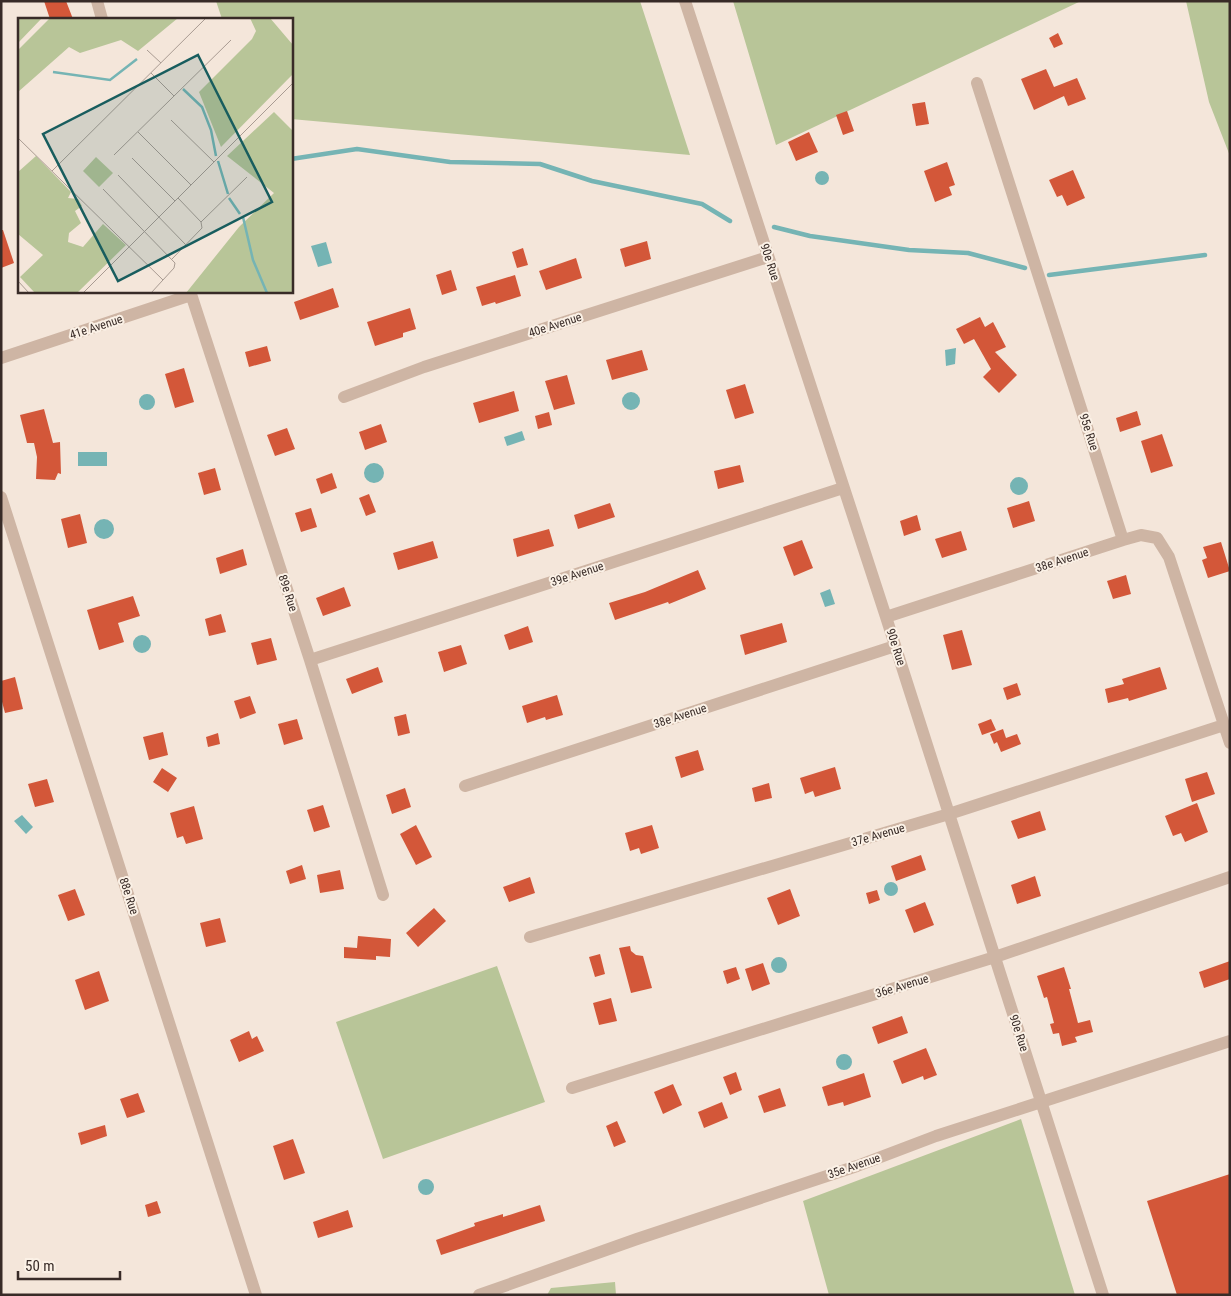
<svg xmlns="http://www.w3.org/2000/svg" width="1231" height="1296" font-family="'Roboto Condensed',sans-serif">
<rect width="100%" height="100%" fill="#f4e6da"/>
<path fill="#b8c598" d="M216,1H640L690,155L291,119V19H222Z
M733,1H1081L776,145Z
M1186,1H1230V156L1209,102Z
M497,966L545,1102L383,1159L336,1022Z
M1021,1119L1075,1295H829L803,1201Z
M615,1282L616,1295H547L551,1288Z"/>
<path fill="#75b4b4" d="M815 178a7 7 0 1 1 14 0a7 7 0 1 1-14 0Z
M326,242L332,263L318,267L311,246Z
M956,348L955,364L946,366L945,350Z
M622 401a9 9 0 1 1 18 0a9 9 0 1 1-18 0Z
M139 402a8 8 0 1 1 16 0a8 8 0 1 1-16 0Z
M522,431L525,440L507,446L504,437Z
M78,452H107V466H78Z
M364 473a10 10 0 1 1 20 0a10 10 0 1 1-20 0Z
M1010 486a9 9 0 1 1 18 0a9 9 0 1 1-18 0Z
M94 529a10 10 0 1 1 20 0a10 10 0 1 1-20 0Z
M830,589L835,604L825,607L820,593Z
M133 644a9 9 0 1 1 18 0a9 9 0 1 1-18 0Z
M22,815L33,827L26,834L14,821Z
M884 889a7 7 0 1 1 14 0a7 7 0 1 1-14 0Z
M771 965a8 8 0 1 1 16 0a8 8 0 1 1-16 0Z
M836 1062a8 8 0 1 1 16 0a8 8 0 1 1-16 0Z
M418 1187a8 8 0 1 1 16 0a8 8 0 1 1-16 0Z"/>
<g fill="none" stroke-linecap="round" stroke-linejoin="round">
<path stroke="#75b4b4" stroke-width="4.5" d="M291,159L357,149L450,162L540,164L592,181L702,204L730,221
M774,227L810,236L909,250L968,253L1025,268
M1049,275L1205,255"/>
</g>
<path fill="#d35739" d="M44,1H66L73,19H50Z
M1058,33L1063,44L1054,48L1049,38Z
M1046,69L1054,87L1077,78L1086,99L1068,106L1064,96L1034,110L1021,79Z
M925,102L929,124L916,126L912,104Z
M847,111L854,131L843,135L836,115Z
M809,132L818,152L796,161L788,142Z
M947,162L955,185L949,187L952,195L935,202L924,171Z
M1073,170L1085,198L1067,206L1062,195L1057,197L1049,180Z
M1,230H3L14,263L1,268Z
M647,241L651,259L625,267L620,249Z
M523,248L528,265L517,268L512,252Z
M576,258L582,278L546,290L539,271Z
M451,270L457,290L442,295L436,275Z
M515,275L521,296L496,304L495,302L482,306L476,287Z
M333,288L339,307L300,320L294,302Z
M410,308L416,329L403,333V337L375,346L367,322Z
M980,317L985,327L993,322L1006,347L995,352L1017,375L999,393L983,377L991,369L974,339L964,344L956,329Z
M267,346L271,361L249,367L245,352Z
M642,350L648,370L612,380L606,360Z
M184,368L194,402L175,408L165,374Z
M567,375L575,404L554,410L545,381Z
M745,384L754,413L735,419L726,390Z
M514,391L519,411L479,423L473,403Z
M44,409L53,443L60,442L61,474L58,473L55,480L36,479L37,457L34,443H27L20,415Z
M1137,411L1141,425L1120,432L1116,418Z
M549,412L552,425L538,429L535,416Z
M381,424L387,442L365,450L359,432Z
M287,428L295,449L275,456L267,435Z
M1162,434L1173,466L1151,473L1141,441Z
M740,465L744,482L718,489L714,471Z
M215,468L221,490L204,495L198,473Z
M332,473L337,488L321,494L316,479Z
M369,494L376,512L366,516L359,498Z
M1029,501L1035,521L1013,528L1007,508Z
M610,503L615,517L578,529L574,515Z
M311,508L317,527L301,532L295,513Z
M80,514L87,543L68,548L61,519Z
M917,515L921,530L904,536L900,521Z
M549,529L554,546L517,557L513,539Z
M961,531L967,550L942,558L935,539Z
M802,540L813,568L794,576L783,547Z
M433,541L438,558L398,570L393,553Z
M1221,542L1230,571L1208,578L1202,560L1207,558L1203,547Z
M243,549L247,565L220,574L216,558Z
M698,570L706,589L669,604L668,602L615,620L609,603L645,592Z
M1126,575L1131,594L1113,599L1107,581Z
M344,587L351,606L323,616L316,598Z
M133,596L140,616L118,623L124,642L99,650L87,610Z
M221,614L226,632L209,636L205,619Z
M782,623L787,642L745,655L740,635Z
M528,626L533,642L509,650L504,635Z
M962,630L972,665L952,670L943,635Z
M271,638L277,660L257,665L251,643Z
M461,645L467,664L444,672L438,652Z
M378,667L383,682L352,694L346,679Z
M1160,667L1167,689L1129,701L1128,698L1108,703L1105,689L1124,684L1122,679Z
M15,677L23,709L5,713L1,698V681Z
M1017,683L1021,695L1007,700L1003,688Z
M557,695L563,715L546,720L545,717L527,723L522,706Z
M250,696L256,713L240,719L234,701Z
M406,714L410,733L398,736L394,717Z
M297,719L303,739L284,745L278,724Z
M991,719L996,730L982,735L978,724Z
M1003,729L1006,738L1017,734L1021,744L1001,752L997,742L994,744L990,734Z
M163,732L168,755L149,760L143,737Z
M218,733L220,744L208,747L206,737Z
M698,750L704,770L681,778L675,757Z
M835,767L841,789L815,797L813,791L805,794L800,778Z
M162,768L177,778L168,792L153,782Z
M1207,772L1215,794L1192,802L1185,779Z
M47,779L54,802L35,807L28,784Z
M769,783L772,798L755,802L752,788Z
M405,788L411,807L392,814L386,795Z
M1197,803L1208,832L1185,842L1181,833L1173,836L1165,816Z
M323,805L330,827L314,832L307,810Z
M194,806L203,839L186,844L183,836L177,838L170,813Z
M1040,811L1046,830L1018,839L1011,821Z
M416,825L432,857L416,865L400,834Z
M652,825L659,848L641,854L639,848L630,851L625,833Z
M921,855L926,870L896,881L891,866Z
M302,865L306,879L290,884L286,871Z
M340,870L344,889L320,893L317,875Z
M1035,876L1041,896L1017,904L1011,885Z
M530,877L535,893L509,902L503,887Z
M75,889L85,915L68,921L58,895Z
M790,889L800,916L778,925L767,898Z
M877,890L880,900L869,904L866,893Z
M925,902L934,925L914,933L905,910Z
M434,908L446,921L418,947L406,933Z
M220,918L226,942L206,947L200,923Z
M358,936L391,939L390,957L376,956V960L344,958V947L357,948Z
M630,946L631,951L636,955L643,956L652,988L631,993L619,948Z
M600,954L605,974L595,977L589,957Z
M1230,961V979L1204,988L1199,972Z
M763,963L770,984L752,991L745,969Z
M736,967L740,979L727,984L723,971Z
M1064,967L1071,989H1069L1078,1023L1090,1020L1093,1032L1075,1037L1077,1042L1062,1046L1059,1033L1053,1034L1050,1024L1054,1023L1047,997L1044,998L1037,976Z
M99,971L109,1001L85,1010L75,980Z
M611,998L617,1021L599,1025L593,1003Z
M902,1016L908,1033L878,1044L872,1027Z
M249,1031L252,1039L257,1036L264,1051L239,1062L230,1040Z
M926,1048L937,1075L924,1080L923,1076L902,1084L893,1061Z
M736,1072L742,1090L730,1095L723,1077Z
M864,1073L871,1097L844,1106L843,1102L828,1106L822,1087Z
M673,1084L682,1105L663,1114L654,1092Z
M780,1088L786,1106L764,1113L758,1096Z
M138,1093L145,1112L127,1118L120,1099Z
M722,1102L728,1118L704,1128L698,1112Z
M617,1121L626,1142L614,1147L606,1126Z
M105,1125L107,1136L81,1145L78,1133Z
M293,1139L305,1173L284,1180L273,1146Z
M1230,1174V1295H1177L1147,1201Z
M157,1201L161,1213L148,1217L145,1205Z
M540,1205L545,1221L441,1255L436,1240L475,1226L474,1223L503,1214V1217Z
M348,1210L353,1227L318,1238L313,1222Z"/>
<g fill="none" stroke-linecap="round" stroke-linejoin="round">
<path stroke="#ceb5a4" stroke-width="12" d="M97,1L102,19
M685,1L886,617L1103,1295
M977,83L1123,540
M190,291L310,660L383,895
M1,358L191,295
M344,397L424,367L768,257
M1,497L256,1295
M886,617L1123,540L1141,535L1157,538L1169,557L1230,743
M310,660L843,488
M465,786L895,646
M530,937L949,814L1224,725
M572,1088L995,957L1230,877
M479,1295L637,1239L857,1166L936,1136L1230,1041"/>
</g>
<g text-anchor="middle" stroke-width="4" stroke-linejoin="round" paint-order="stroke">
<g font-size="12" fill="#382b27" stroke="#fbf1e6">
<text transform="translate(770 262) rotate(72)" y="4">90e Rue</text>
<text transform="translate(555 325) rotate(-18)" y="4">40e Avenue</text>
<text transform="translate(96 327) rotate(-18)" y="4">41e Avenue</text>
<text transform="translate(1089 432) rotate(72)" y="4">95e Rue</text>
<text transform="translate(1062 560) rotate(-18)" y="4">38e Avenue</text>
<text transform="translate(577 574) rotate(-18)" y="4">39e Avenue</text>
<text transform="translate(288 593) rotate(72)" y="4">89e Rue</text>
<text transform="translate(896 647) rotate(72)" y="4">90e Rue</text>
<text transform="translate(680 716) rotate(-18)" y="4">38e Avenue</text>
<text transform="translate(878 835) rotate(-16)" y="4">37e Avenue</text>
<text transform="translate(129 896) rotate(72)" y="4">88e Rue</text>
<text transform="translate(902 986) rotate(-17)" y="4">36e Avenue</text>
<text transform="translate(1019 1033) rotate(72)" y="4">90e Rue</text>
<text transform="translate(854 1166) rotate(-19)" y="4">35e Avenue</text>
</g>
</g>
<g transform="translate(18 18)">
<rect width="275" height="275" fill="#f4e6da"/>
<path d="M0,0H24L0,25ZM32,0H160L120,33L103,22L62,35L51,29L0,74V32ZM232,0H252L275,27V56L203,129L181,74L234,21L238,13ZM256,94L275,113V275H168L221,209L256,175L209,138ZM18,138L53,174L50,180L60,181L64,188L57,193L63,205L51,215L50,224L65,229L85,206L108,227L59,275H17L2,259L25,237L0,216V154ZM78,139L95,155L81,169L65,153Z" fill="#b8c598"/>
<path fill="none" stroke="#75b4b4" stroke-width="2.5" d="M35,54L92,62L119,41M165,71L184,89L193,112L198,138M200,143L210,176M211,180L222,196M225,199L235,242L249,275"/>
<path fill="none" stroke="#a99b92" stroke-width="1" d="M129,32L143,45M133,55L156,78M153,102L196,144M120,114L173,167M0,120L145,262M96,137L213,22M114,140L157,183M34,153L188,0M100,157L168,227M85,171L157,245L156,250L133,275M160,180L183,204M183,204L229,159M154,241L184,210L183,204M0,263L11,275M65,275L275,65"/>
<path fill="#185d5e" fill-opacity="0.15" stroke="#185d5e" stroke-width="2.5" d="M180,37L254,184L100,263L25,116Z"/>
<rect width="275" height="275" fill="none" stroke="#382b27" stroke-width="2.5"/>
</g>
<rect width="1231" height="1296" fill="none" stroke="#382b27" stroke-width="5"/>
<path d="M18 1271v8h102v-8" fill="none" stroke="#382b27" stroke-width="2.5"/>
<text x="25" y="1271" font-size="15" fill="#382b27" stroke="#fbf1e6" stroke-width="4" paint-order="stroke">50 m</text>
</svg>
